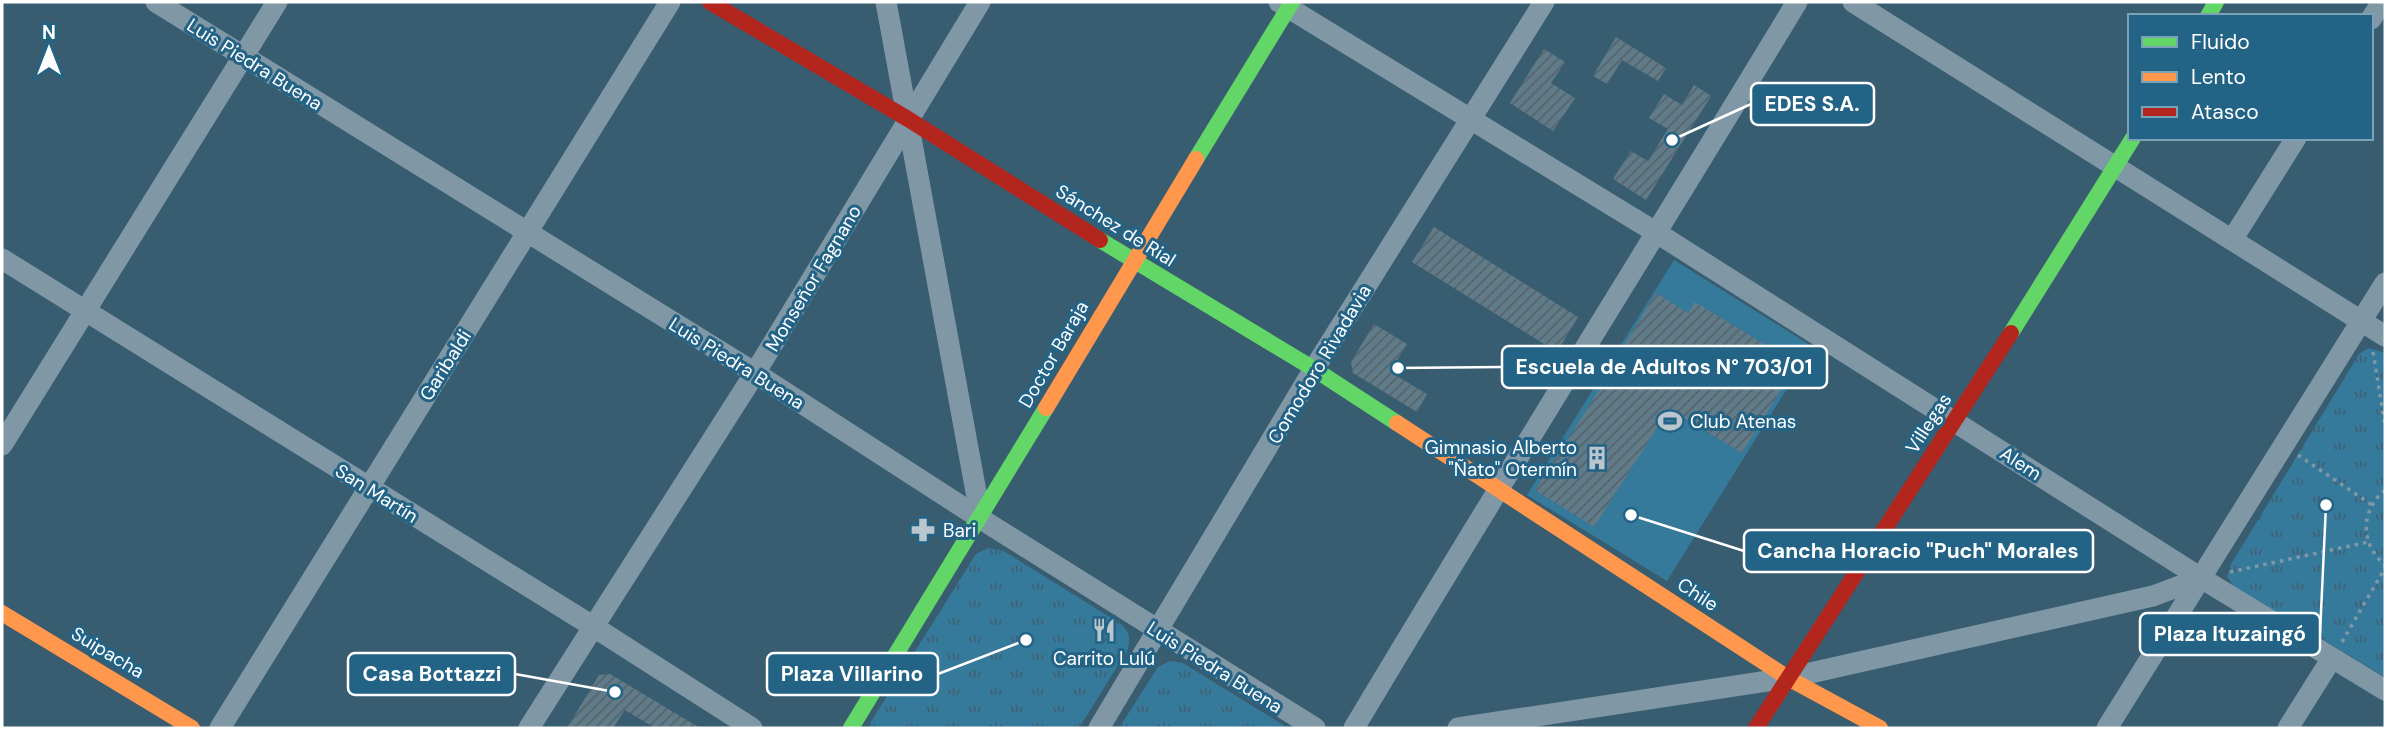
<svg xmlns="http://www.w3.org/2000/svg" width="2387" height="730" font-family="'DM Sans',sans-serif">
<defs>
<pattern id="park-tufts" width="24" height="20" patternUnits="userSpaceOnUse" patternTransform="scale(1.75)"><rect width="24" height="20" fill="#35799b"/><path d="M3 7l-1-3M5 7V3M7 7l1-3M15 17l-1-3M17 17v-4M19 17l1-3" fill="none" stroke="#406274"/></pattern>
<pattern id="building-hatch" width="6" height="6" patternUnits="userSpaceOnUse" patternTransform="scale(1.75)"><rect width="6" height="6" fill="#607b89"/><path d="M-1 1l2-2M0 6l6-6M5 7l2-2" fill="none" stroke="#56646a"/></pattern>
</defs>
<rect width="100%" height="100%" fill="#395d70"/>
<path fill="#35799b" d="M1674,260L1813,347L1667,581L1527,495Z"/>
<path fill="url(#park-tufts)" d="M2369,348L2385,353V677L2234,586L2227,577L2230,566L2359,354Z
M988,548L1002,550L1121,624C1130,633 1130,637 1128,649L1079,728H867L976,554Z
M1170,661L1183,663L1288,728H1119L1158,667Z"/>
<path fill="url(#building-hatch)" d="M1616,37L1666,68L1658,81L1622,60L1607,84L1593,76Z
M1544,49L1565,62L1551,83L1575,98L1553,131L1510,103Z
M1694,85L1711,96L1646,200L1613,179L1631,151L1648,161L1668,129L1649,118L1664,94L1682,105Z
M1434,227L1578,317L1557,352L1412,262Z
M1656,293L1688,313L1695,302L1797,364L1742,453L1669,409L1594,527L1535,490L1605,381L1603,379Z
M1374,324L1407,344L1390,372L1427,394L1417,412L1353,373L1351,362Z
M610,674L700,728H655L625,710L613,728H567L599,675Z"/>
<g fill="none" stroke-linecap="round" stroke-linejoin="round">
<path stroke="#8098a6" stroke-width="3.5" stroke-dasharray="3.5 5" stroke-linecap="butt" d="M2373,352L2385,425
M2298,455L2372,505
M2385,490C2360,511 2360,544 2385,565
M2230,572L2368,542
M2342,642L2385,568"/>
<path stroke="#8098a6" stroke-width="21" d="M156,2L755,373L981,519L1315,728
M886,2L981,519
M1279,2L1657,233L2201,578L2385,690
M1853,2L2385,336
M2371,19L2382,2
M2232,240L2296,138
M2,259L594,627L752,728
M2,445L277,2
M220,728L670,2
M529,728L755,373L980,2
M1099,728L1314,369L1544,2
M1354,728C1499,485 1650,245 1797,2
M1458,728L1788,678L2153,596L2201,578
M2107,728L2385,283
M2288,728L2332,658"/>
<path stroke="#63d668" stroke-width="16" d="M2208,16L2216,2
M1196,159L1292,2
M1100,240L1314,369L1397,423
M2011,333L2133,138
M851,728L1046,408"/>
<path stroke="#ff974d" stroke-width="16" d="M1046,408L1196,159
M1397,423L1788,678L1880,728
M2,613L192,728"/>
<path stroke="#b3261e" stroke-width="16" d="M710,2L908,119L1100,240
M1756,728L2011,333"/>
</g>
<defs>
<g id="stadium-bare" transform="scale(1.89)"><path d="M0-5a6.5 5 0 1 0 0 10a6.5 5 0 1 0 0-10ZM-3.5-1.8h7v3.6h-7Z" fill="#bac6cd" stroke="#236386" stroke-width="2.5" paint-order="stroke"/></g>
<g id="building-bare" transform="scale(1.89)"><path d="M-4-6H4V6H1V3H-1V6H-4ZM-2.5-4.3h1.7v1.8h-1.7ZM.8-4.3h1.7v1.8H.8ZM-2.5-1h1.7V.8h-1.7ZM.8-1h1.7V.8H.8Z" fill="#bac6cd" stroke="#236386" stroke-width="2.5" paint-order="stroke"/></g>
<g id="pharmacy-bare" transform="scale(1.89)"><path d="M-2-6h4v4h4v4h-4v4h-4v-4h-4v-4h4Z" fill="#bac6cd" stroke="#236386" stroke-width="2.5" paint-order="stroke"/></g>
<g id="restaurant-bare" transform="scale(1.89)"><path d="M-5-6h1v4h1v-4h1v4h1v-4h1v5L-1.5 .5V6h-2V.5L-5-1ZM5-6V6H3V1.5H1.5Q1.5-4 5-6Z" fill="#bac6cd" stroke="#236386" stroke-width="2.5" paint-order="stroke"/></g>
</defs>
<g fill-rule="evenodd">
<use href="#stadium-bare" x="1670" y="421"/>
<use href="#building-bare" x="1597" y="458"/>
<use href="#pharmacy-bare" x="923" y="530"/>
<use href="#restaurant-bare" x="1104" y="630"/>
</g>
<g text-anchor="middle" stroke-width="6" stroke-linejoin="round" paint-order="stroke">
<g font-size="19" fill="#fff" stroke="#236386">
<text transform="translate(255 64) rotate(32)" y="7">Luis Piedra Buena</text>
<text transform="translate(1116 225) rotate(32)" y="7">Sánchez de Rial</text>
<text transform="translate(813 278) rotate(-59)" y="7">Monseñor Fagnano</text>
<text transform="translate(1053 354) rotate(-60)" y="7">Doctor Baraja</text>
<text transform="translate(737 363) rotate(32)" y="7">Luis Piedra Buena</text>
<text transform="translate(1319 364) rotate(-59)" y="7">Comodoro Rivadavia</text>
<text transform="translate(445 365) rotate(-58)" y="7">Garibaldi</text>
<text transform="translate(1928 423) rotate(-57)" y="7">Villegas</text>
<text transform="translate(2021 463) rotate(33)" y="7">Alem</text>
<text transform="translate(377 493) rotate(32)" y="7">San Martín</text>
<text transform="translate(1698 594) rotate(33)" y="7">Chile</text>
<text transform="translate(108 652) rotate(31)" y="7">Suipacha</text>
<text transform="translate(1215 667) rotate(32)" y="7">Luis Piedra Buena</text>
</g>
<g font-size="19" fill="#fff" stroke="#236386" text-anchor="start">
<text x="1690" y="428">Club Atenas</text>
<text x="1577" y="454" text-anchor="end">Gimnasio Alberto<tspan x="1577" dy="22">"Ñato" Otermín</tspan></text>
<text x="943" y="537">Bari</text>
<text x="1104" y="665" text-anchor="middle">Carrito Lulú</text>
</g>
</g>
<path fill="none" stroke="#fff" stroke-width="2.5" d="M1672 140L1751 104M1398 368L1502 367M1631 515L1744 551M2326 505L2320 634M1026 640L938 674M615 692L515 674"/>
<g fill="#fff" stroke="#236386" stroke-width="2.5">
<circle cx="1672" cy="140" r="7"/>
<circle cx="1398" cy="368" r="7"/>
<circle cx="1631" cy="515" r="7"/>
<circle cx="2326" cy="505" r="7"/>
<circle cx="1026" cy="640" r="7"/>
<circle cx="615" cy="692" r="7"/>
</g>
<g fill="#236386" stroke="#fff" stroke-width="2.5">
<rect x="1751" y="83" width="123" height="42" rx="7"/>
<rect x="1502" y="346" width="325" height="42" rx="7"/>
<rect x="1744" y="530" width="349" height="42" rx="7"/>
<rect x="2140" y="613" width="180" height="42" rx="7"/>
<rect x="767" y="653" width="171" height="42" rx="7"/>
<rect x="348" y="653" width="167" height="42" rx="7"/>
</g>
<g font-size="21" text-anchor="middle" font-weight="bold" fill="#fff">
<text x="1812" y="111">EDES S.A.</text>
<text x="1664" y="374">Escuela de Adultos N° 703/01</text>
<text x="1918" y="558">Cancha Horacio "Puch" Morales</text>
<text x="2230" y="641">Plaza Ituzaingó</text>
<text x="852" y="681">Plaza Villarino</text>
<text x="432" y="681">Casa Bottazzi</text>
</g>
<rect width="2387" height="730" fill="none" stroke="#ffffff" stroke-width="7"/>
<rect x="2128" y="14" width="245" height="126" fill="#236386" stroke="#7ba1b6" stroke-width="2"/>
<rect x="2142" y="37" width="35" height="10" fill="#63d668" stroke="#7ba1b6" stroke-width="2"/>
<text x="2191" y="49" font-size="21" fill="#ffffff">Fluido</text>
<rect x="2142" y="72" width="35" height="10" fill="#ff974d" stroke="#7ba1b6" stroke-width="2"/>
<text x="2191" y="84" font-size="21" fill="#ffffff">Lento</text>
<rect x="2142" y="107" width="35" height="10" fill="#b3261e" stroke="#7ba1b6" stroke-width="2"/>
<text x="2191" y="119" font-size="21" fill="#ffffff">Atasco</text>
<g transform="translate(49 49)" stroke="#236386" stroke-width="5" paint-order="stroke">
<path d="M0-5L12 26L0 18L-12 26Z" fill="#ffffff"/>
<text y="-10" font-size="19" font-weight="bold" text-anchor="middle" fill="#ffffff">N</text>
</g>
</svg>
